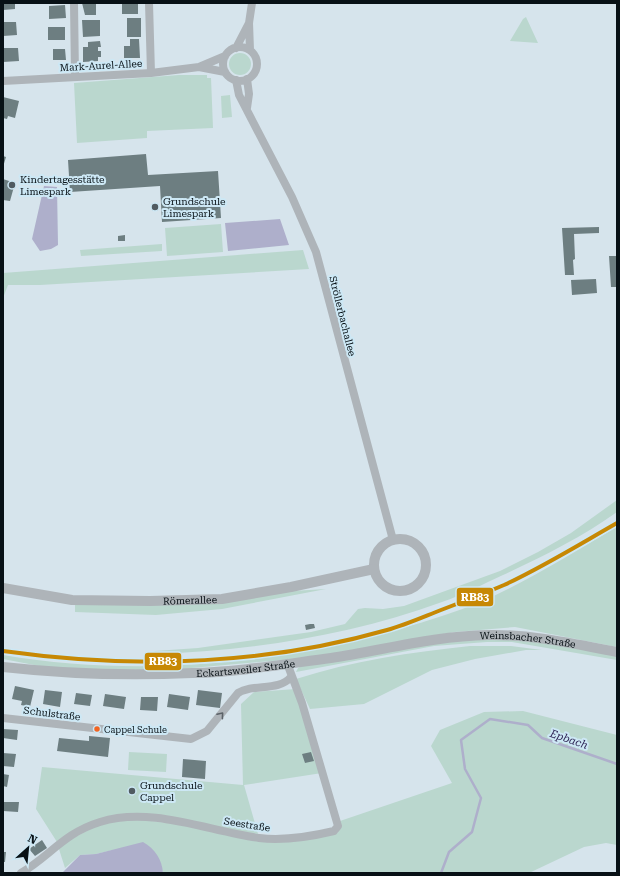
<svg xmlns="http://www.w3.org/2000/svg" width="620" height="876" font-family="'Roboto Serif',serif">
<rect width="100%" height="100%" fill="#d6e4ec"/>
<path fill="#bad7ce" d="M526,17L538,43L510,41L523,19Z
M229 64a11 11 0 1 1 22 0a11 11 0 1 1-22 0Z
M179,75H207V78H211L213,128L147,131V138L77,143L74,83Z
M230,95L232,117L222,118L221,96Z
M221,224L223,252L167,256L165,228Z
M162,244V251L81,256L80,250Z
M303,250L309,269L40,285H8L3,298V273Z
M617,500V512C582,537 542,557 503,575C483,584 463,595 442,602C348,636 251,651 151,654L155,651L198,648L311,632L345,624L358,609L365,608L383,609L404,606L500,571L538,552L571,533Z
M617,527V647L515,627L455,632L306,658L180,669L105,670L50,668L3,659V655C150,680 304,662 445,615C507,595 562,559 617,527Z
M326,589L222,609L156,615L75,612V604Z
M483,638L533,641L617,655V660L512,642H487L434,646L296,672L298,668L306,664L397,648Z
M470,646H511L542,650H526L475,659L432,670L364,704L310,709L296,679C352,661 412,652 470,646Z
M296,689L322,773L244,785L258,834L120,815L57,842L36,809L42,767L243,785L241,704L254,692Z
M523,711L617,735V845L606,843L584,847L529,873H163V871L113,850L96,854L80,855L65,868L58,846L100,824L136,819L304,840L338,833L340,821L452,783L431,746L440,730L484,712Z
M129,752L167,754L166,772L128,770Z"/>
<path fill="#aeafcb" d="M44,186L57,187L58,245L51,249L40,251L32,239Z
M280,219L289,245L228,251L225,223Z
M143,842C155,849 162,859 163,873H62L80,855L96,854Z"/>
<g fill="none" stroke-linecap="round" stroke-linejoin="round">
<path stroke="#aeafcb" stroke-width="2.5" d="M441,873L449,852L472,832L481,798L465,769L461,740L490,719L528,725L542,738L617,764"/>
</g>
<path fill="#6d7e81" d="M3,3H15V9L3,10Z
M82,3H96V15H85Z
M122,3H138V14H122Z
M65,5L66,18L49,19V6Z
M127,18H141V37H127Z
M82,20H100V36L83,37Z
M3,22H16L17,35L3,36Z
M48,27H65V40H48Z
M130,39H139L140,58H124V46H130Z
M100,41L101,47H98V51H101V57H98V61L83,62V47H88V42Z
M3,48H18L19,61L3,62Z
M53,49H65L66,60H53Z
M3,97L19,101L15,118L8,116L7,119L3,118Z
M146,154L148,175L218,171L221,218L162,222L160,186L70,192L68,160Z
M3,156L6,157L3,167Z
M3,179L15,183L10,201L3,200Z
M599,227V233L574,234L575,259L573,260L574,275H565L562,228Z
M125,235V241H118V236Z
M609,256H617V287H611Z
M596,279L597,293L572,295L571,280Z
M310,624H314L315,628L306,630L305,625Z
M15,686L34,690L30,707L21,705L22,701L12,699Z
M45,690L62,692L60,707L43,704Z
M198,690L222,693L220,708L196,705Z
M76,693L92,695L90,706L74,704Z
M105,694L126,697L124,709L103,706Z
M169,694L190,697L188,710L167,707Z
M141,697H158L157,711L140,710Z
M3,729L18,730L17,740L3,738Z
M89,736L110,738L108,757L57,751L59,738L89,741Z
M311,752L314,761L305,763L302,754Z
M3,753L16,754L14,767L3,766Z
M183,759L206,761L205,779L182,777Z
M3,774L9,775L7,787L3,786Z
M3,802H19L18,812L3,811Z
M42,840L47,848L35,856L29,849Z
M3,852H6L5,862H3Z"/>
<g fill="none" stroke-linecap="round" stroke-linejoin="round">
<path stroke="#aeb4b9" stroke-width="8" d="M74,3L75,76
M149,3L151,73
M223 64a17 17 0 1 1 34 0a17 17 0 1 1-34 0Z
M236,48L249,23
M250,50L249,23L252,3
M199,67L225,72
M236,80L239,95L292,197L316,252L393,540
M3,81L151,73L199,67L225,56
M247,108L249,94L247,79
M3,718L191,739L207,731L238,693C254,683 278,692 291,677
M21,873C50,856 64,833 100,822C151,806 208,831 259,838C284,841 309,837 334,831L338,826L302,703L287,663"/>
<g stroke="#aeb4b9" stroke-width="10">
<circle cx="400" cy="565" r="26"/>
<path id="s1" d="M3,588L72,600L150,601L222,599L291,587L374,569"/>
<path id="s2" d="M3,667C66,674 129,676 192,673C239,672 285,664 331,658C384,650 434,636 488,635C531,634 575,644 617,652"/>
</g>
<g stroke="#cde8f5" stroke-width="7">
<path id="rail-1" d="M3,651C132,669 261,666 387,630C405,625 423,617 441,610C462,602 483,594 504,585C543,567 580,544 617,523"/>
</g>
<use href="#rail-1" stroke="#c78804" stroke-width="4"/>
</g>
<defs><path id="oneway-chevron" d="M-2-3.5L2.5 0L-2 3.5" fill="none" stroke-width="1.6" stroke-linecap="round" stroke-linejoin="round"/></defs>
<use stroke="#5b6268" href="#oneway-chevron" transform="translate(221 715) rotate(-50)"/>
<g fill="#505b61" stroke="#cde8f5" stroke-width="1.5">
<circle cx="12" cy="185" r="4"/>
<circle cx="155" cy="207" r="4"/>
<circle cx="132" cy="791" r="4"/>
</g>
<circle fill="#f26522" stroke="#cde8f5" stroke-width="1.5" cx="97" cy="729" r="3.5"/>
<g text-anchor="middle" stroke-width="4" stroke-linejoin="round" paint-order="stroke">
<g font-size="9" fill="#081116" stroke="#cde8f5" text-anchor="start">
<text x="104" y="733">Cappel Schule</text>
</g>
<g font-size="10" fill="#081116" stroke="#cde8f5">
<text transform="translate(101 65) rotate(-3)" y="4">Mark-Aurel-Allee</text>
<text transform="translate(343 316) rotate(76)" y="4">Ströllerbachallee</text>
<text dy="4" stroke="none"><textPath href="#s1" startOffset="188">Römerallee</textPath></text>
<text dy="4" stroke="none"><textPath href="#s2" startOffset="528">Weinsbacher Straße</textPath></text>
<text dy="4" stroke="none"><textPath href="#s2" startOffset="243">Eckartsweiler Straße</textPath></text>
<text transform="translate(52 713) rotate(7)" y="4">Schulstraße</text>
<text transform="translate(247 824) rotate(9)" y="4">Seestraße</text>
</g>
<g font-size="10" fill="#081116" stroke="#cde8f5" text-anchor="start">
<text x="20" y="183">Kindertagesstätte<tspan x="20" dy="12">Limespark</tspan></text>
<text x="163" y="205">Grundschule<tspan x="163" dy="12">Limespark</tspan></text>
<text x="140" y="789">Grundschule<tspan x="140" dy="12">Cappel</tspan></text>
</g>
<g font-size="11" font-style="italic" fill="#312757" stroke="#cde8f5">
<text transform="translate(569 739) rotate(19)" y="4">Epbach</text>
</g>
</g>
<g stroke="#cde8f5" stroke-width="1.5">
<rect x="456" y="587" width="38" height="20" rx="4" fill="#c78804"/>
<rect x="144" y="652" width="38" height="19" rx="4" fill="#c78804"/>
</g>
<g font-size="11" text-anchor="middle" font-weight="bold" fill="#fff">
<text x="475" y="601">RB83</text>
<text x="163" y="665">RB83</text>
</g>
<rect width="620" height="876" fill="none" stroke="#081116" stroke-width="8"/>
<g transform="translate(28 848) rotate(27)" stroke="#cde8f5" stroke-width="3" paint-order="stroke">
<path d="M0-3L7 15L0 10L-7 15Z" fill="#081116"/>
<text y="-6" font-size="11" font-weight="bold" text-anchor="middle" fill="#081116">N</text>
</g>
</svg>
